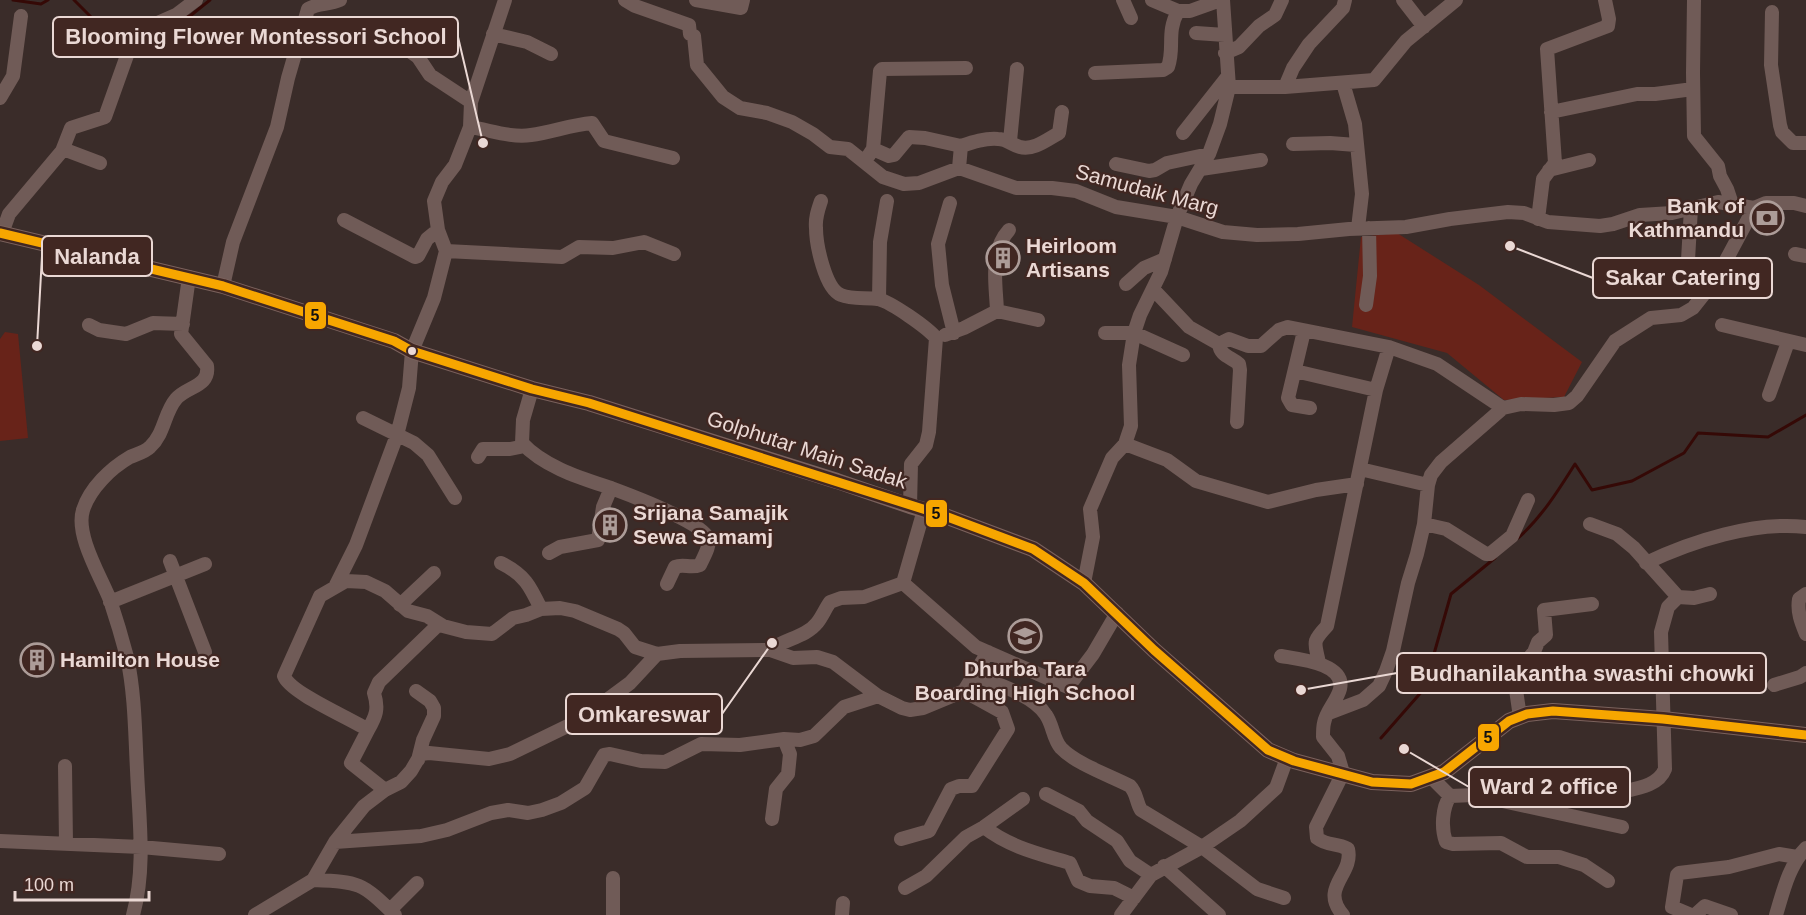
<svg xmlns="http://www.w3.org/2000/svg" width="1806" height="915" font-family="Arial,sans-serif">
<rect width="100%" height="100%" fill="#3a2c29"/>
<path fill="#682319" d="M1397,233L1479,285L1582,362L1564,397L1504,400L1447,353L1352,327L1361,237Z
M5,332L18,334L28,438L0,441V339Z"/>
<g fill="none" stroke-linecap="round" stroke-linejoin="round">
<path stroke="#350906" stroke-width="3" d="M13,0L41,4L48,0
M74,0L96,22L130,36
M181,19L190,16L210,0
M1518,538C1541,518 1558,491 1575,464L1592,490L1632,481L1684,453L1698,433L1768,437L1806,415
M1381,738L1424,689L1451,594L1495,558"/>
<path stroke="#705b57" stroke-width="14" d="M625,0L635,6L689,25L690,34L694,36L697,65L723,97L740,108L767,113L792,122L813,134L830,147L848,149L883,177L904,184L919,183L959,168L1016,188H1052L1076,191L1116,207L1177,217L1223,232L1257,235L1298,234L1349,229L1406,227L1450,219L1508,212L1524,213L1548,222L1600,226L1613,224L1640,215L1672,213L1718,202L1754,208L1766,203H1794L1806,206
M696,0L741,8L743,0
M1123,0L1131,18
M1152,0L1178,11
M1403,0L1424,27
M1694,0L1693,73L1694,136L1718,166L1720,176L1727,189L1732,204
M1772,12L1771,65L1780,125L1782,132L1793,143H1806
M1196,33L1225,35
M493,34L527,42L551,54
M389,36L418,57L430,75L471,102
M1225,53L1239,47L1259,26L1275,15L1282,0
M1095,73L1163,70L1168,67C1175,47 1166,33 1178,11H1190L1221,0
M1343,83L1355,124L1362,194L1358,228
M1229,87H1285L1374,80L1406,41L1456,0
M1285,87L1293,68L1309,44L1343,8L1345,0
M0,98L13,76L21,16
M1551,112L1637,94H1655L1693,89
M470,127C490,130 511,138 531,135C552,132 571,125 592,123L604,141L673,158
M1183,133L1228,76
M1010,141L1017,69
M1293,144L1330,143L1356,145
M63,149L100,163
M873,149L889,156L894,155L909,137L925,138L961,146
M865,161L873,149L880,71L882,69L966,68
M1116,164L1149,171L1155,170L1167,163L1209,154
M959,168L961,146C973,142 985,138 998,139C1007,139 1012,145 1020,147C1033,151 1048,139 1059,133L1062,112
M1201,169L1261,160
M1549,170L1589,160
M821,201C818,210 815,218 816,228C816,244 825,289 841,295C852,300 867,297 878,299C891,302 928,328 936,338L929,432L926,445L911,464L910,506
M950,203L938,244L942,285L954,333
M1538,219L1543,179L1555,163L1547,49L1608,26L1609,19L1605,0
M344,220L415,257L418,256L427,239L438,230
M2,233L9,214L62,151L71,128L105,117L135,33L176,15L196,0
M446,251L562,257L579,247L613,248L644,242L674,254
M1795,254L1806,256
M1688,260L1691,208
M1126,284L1144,268L1165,259
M223,286L233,242L277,127L288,78L308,9C318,3 329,5 340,0
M1153,289L1189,327L1219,344
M879,299L880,242L887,201
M1366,305L1370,276L1369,228
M997,311C996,284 989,252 1009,230
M89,325L99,330L126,334L153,323L183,324
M1722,325L1806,345
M1304,331L1288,398L1292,405L1310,408
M1105,333H1134L1183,355
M945,335L964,328L997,311L1038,320
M1295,371L1376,390
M532,389L523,420L522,443C544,467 581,478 611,488L603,507L598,540L560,547L549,553
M1769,395L1788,342
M363,418L414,443L428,455L455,498
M1237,422L1240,370L1239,364C1231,357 1220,356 1219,344L1229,339L1248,346H1261L1279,330L1288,327L1389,347L1437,364L1503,408
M1125,444L1167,460L1196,481L1268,502L1316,490L1357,484
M478,457L483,449H510L525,446
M1360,469L1428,485
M611,488C630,495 701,522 708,538C711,546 703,558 700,565C690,569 684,563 675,567L667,584
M1424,524L1446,529L1486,554H1490L1512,536L1528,500
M1590,524L1617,534L1634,548L1678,597L1694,598L1710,594
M170,561L205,652
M501,563C525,575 530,586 541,609
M1646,563C1692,541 1755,521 1806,527
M903,583L924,510
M1084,583L1093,537L1090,509L1112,458L1125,444L1131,426L1129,365L1134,333L1140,315L1161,272L1177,217L1191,184L1209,154L1220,124L1229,87L1223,0
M336,585L356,545L397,435L409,388L412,351L434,298L446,251L438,230L434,201L442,182L455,165L470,127L471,102L505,0
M1806,594L1799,599C1797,612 1801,622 1806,634
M110,602L205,564
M400,605L434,573
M770,650L793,658L817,657L833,662L878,696
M1281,656C1297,659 1346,663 1340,689C1337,701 1326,711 1324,723C1323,727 1323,733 1323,737L1338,756L1343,773L1316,827L1317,838C1329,847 1335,842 1348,849C1354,875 1319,887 1343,915
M1319,663C1315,642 1311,643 1327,626L1376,390L1389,347
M974,675C994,683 1034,695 1046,715C1053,725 1053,739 1061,748C1076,764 1111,776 1130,786C1137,793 1136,802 1141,810L1202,847L1257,889L1284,898
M1774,685L1800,677L1806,673
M416,691L430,701L434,708V716L423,740L418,760
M1329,713L1363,700L1379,686L1386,671L1393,651L1408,583L1417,554L1424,524L1428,485L1431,475L1441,462L1503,408L1521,404L1554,405L1569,403L1577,396L1615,341L1651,318L1681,315L1693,308L1716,279L1754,208
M1520,717L1514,676L1534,652L1538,642L1546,635L1544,610L1592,604
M368,730C376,716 379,709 374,693L379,682L439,624
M65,766L66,844
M1431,777L1450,796L1475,795L1622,827
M385,790L351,763L368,730C350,718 290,693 284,676L320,596L346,581L366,582L385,591L408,611L427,616L443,626L466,632L492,634L513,618L526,615L541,609L560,608L575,611L618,629L624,633L635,647L657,654L680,651L770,650C784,639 806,637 817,623C822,617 825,609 830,602L841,598L864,597L903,583L976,647L1068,687L1093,654L1117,613
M1046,794L1079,811L1087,821L1117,841L1130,861L1151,875
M1613,794C1630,789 1658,788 1665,769L1661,632L1668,607L1678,597
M1450,796C1442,808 1441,828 1446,842L1453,844L1501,843L1527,857H1559L1584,865L1608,881
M772,819L776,789L788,774L790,754L784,739L800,740L814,736L844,707L878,696L902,708L910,710L923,708L964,691L988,652
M984,827L1023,799
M901,839L929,831L951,789L959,786H972L1008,729L1002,712L964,691
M0,841L141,847L219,854
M335,842L421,836L447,830L491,813L508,810L528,813L542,810L561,803L585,788L604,755L610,754L641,761L665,762L701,744L740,745L784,739
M1164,866L1219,915
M613,878V915
M313,880C360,882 361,882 395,915
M905,888L926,876L966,837L984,827C1009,847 1040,854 1070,863L1078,881L1090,886L1114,888L1134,898
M390,910L417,883
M133,915C146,868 139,818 137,770C135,733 135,694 127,657C122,638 116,618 110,600C101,577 75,535 83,510C90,488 111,468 130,457C137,454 145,452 150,447C165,433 164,413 176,399C187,386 210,387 207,366L181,334L189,277
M255,915L313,880L335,842L364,806L385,790L401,782L411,771L421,754L429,753L489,759L510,754L580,720L630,683L657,654
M842,915L843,903
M1121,915L1151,875L1202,847L1240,821L1276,788L1287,758
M1691,915L1672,907L1677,875L1679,873L1729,867L1779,854L1797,857
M1695,915L1705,906L1731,915
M1776,915C1783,892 1789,865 1806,848"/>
<path stroke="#7b625d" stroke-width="16" d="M0,233L223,286L394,341L412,351L532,389L589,403L837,481L910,506L945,516L1033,549L1084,583L1154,650L1268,750L1294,761L1372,782L1411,784L1444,772L1509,721L1527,714L1553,711L1663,719L1806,735"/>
<g stroke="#412722" stroke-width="14">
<path id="bus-1" d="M0,233L223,286L394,341L412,351L532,389L589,403L945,516L1033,549L1084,583L1154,650L1268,750L1294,761L1372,782L1411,784L1444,772L1509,721L1527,714L1553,711L1663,719L1806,735"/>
</g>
<use href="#bus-1" stroke="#f7a600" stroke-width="9"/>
</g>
<defs>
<g id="bank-ring" transform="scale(1.725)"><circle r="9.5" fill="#412722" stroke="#ac9c98" stroke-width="1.5"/><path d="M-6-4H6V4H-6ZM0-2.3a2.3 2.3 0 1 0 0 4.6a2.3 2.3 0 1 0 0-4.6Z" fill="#ac9c98"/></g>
<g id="building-ring" transform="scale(1.725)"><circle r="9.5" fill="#412722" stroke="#ac9c98" stroke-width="1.5"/><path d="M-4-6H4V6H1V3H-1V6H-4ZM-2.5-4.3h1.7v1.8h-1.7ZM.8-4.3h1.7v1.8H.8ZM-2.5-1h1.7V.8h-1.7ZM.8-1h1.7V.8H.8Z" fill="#ac9c98"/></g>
<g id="school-ring" transform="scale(1.725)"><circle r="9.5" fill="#412722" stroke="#ac9c98" stroke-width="1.5"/><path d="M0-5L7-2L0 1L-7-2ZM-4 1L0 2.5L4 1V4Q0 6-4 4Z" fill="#ac9c98"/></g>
</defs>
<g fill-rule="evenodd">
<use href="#bank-ring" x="1767" y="218"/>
<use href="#building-ring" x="1003" y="258"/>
<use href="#building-ring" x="610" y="525"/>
<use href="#school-ring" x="1025" y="636"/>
<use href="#building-ring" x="37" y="660"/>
</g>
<circle fill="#ead8d4" stroke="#412722" stroke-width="2" cx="412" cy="351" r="5"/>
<g text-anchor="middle" stroke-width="4.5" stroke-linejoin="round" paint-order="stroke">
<g font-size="21" fill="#ead8d4" stroke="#412722">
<text transform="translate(1147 190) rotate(15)" y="7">Samudaik Marg</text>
<text transform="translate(807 450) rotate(18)" y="7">Golphutar Main Sadak</text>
</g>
<g font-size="21" font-weight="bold" fill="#ead8d4" stroke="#412722" text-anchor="start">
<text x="1744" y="213" text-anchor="end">Bank of<tspan x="1744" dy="24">Kathmandu</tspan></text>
<text x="1026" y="253">Heirloom<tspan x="1026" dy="24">Artisans</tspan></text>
<text x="633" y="520">Srijana Samajik<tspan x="633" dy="24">Sewa Samamj</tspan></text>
<text x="60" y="667">Hamilton House</text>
<text x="1025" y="676" text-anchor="middle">Dhurba Tara<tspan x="1025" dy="24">Boarding High School</tspan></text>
</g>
</g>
<path fill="none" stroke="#ead8d4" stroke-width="2" d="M483 143L458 37M37 346L42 256M1510 246L1593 278M1301 690L1397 673M772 643L722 714M1404 749L1469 787"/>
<g fill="#ead8d4" stroke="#412722" stroke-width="2">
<circle cx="483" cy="143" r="6"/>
<circle cx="37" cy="346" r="6"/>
<circle cx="1510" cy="246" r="6"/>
<circle cx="1301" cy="690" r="6"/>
<circle cx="772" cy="643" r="6"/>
<circle cx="1404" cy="749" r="6"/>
</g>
<g fill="#412722" stroke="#ead8d4" stroke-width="2">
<rect x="53" y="17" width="405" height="40" rx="6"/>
<rect x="42" y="236" width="110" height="40" rx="6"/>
<rect x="1593" y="258" width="179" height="40" rx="6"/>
<rect x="1397" y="653" width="369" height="40" rx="6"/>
<rect x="566" y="694" width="156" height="40" rx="6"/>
<rect x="1469" y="767" width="161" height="40" rx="6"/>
</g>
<g font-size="22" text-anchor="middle" font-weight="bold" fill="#ead8d4">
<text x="256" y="44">Blooming Flower Montessori School</text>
<text x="97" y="264">Nalanda</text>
<text x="1683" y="285">Sakar Catering</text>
<text x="1582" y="681">Budhanilakantha swasthi chowki</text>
<text x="644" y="722">Omkareswar</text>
<text x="1549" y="794">Ward 2 office</text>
</g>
<g stroke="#412722" stroke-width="2">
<rect x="304" y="301" width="23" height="29" rx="6" fill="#f7a600"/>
<rect x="925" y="499" width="23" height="29" rx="6" fill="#f7a600"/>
<rect x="1477" y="723" width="23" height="29" rx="6" fill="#f7a600"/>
</g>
<g font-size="16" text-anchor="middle" font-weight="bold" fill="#111">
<text x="315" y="321">5</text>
<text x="936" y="519">5</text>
<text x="1488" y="743">5</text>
</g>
<path d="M15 891v9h134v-9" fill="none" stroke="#ead8d4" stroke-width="3"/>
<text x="24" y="891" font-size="18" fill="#ead8d4" stroke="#412722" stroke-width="4.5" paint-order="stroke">100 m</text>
</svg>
